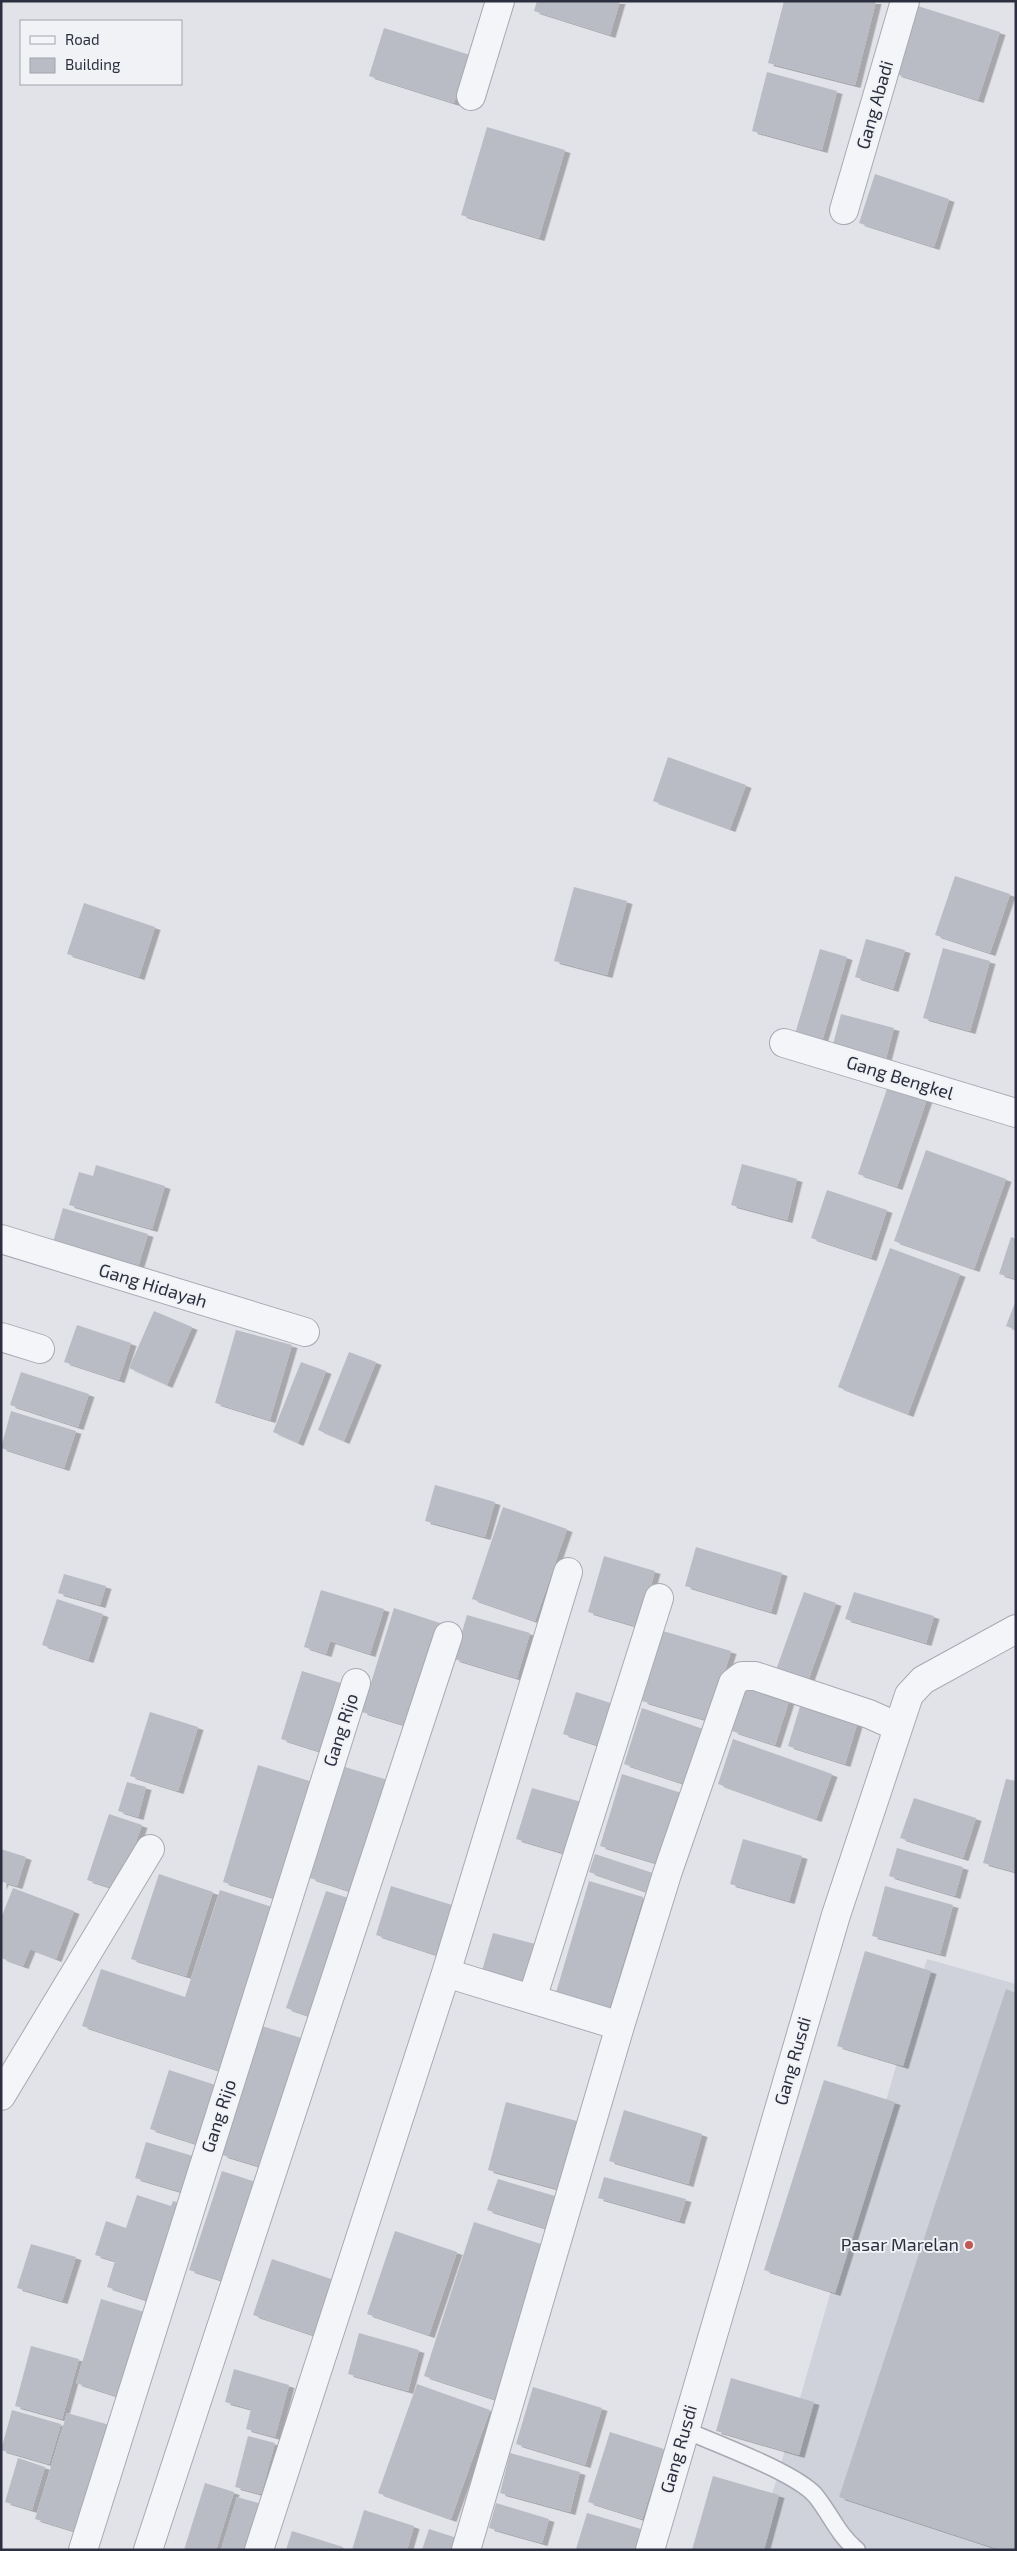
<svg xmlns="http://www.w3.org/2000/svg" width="1017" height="2551" font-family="'Exo 2',sans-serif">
<defs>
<filter id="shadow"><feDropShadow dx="5.5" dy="3" stdDeviation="0" flood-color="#0004"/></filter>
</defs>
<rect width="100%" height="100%" fill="#e2e3e9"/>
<path fill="#d0d2db" d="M927,1959L1016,1984V2550H756Z"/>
<path fill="#babcc5" filter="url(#shadow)" d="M537,1H620L610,35L534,11Z
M784,1H876L855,85L768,63Z
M918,6L1000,32L978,100L896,74Z
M384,28L470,55L454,103L369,76Z
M767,72L837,91L822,150L752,131Z
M487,127L565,150L539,238L461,215Z
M875,174L949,199L934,247L859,223Z
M668,757L746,785L730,829L653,801Z
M955,876L1010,894L990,953L935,935Z
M574,887L627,901L607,975L554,961Z
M84,903L155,927L139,977L67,954Z
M866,939L905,950L893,989L855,977Z
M943,948L990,961L970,1031L923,1018Z
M820,949L847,957L822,1041L795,1034Z
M841,1014L894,1028L885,1062L832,1048Z
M888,1086L927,1099L897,1187L858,1174Z
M926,1150L1006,1179L974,1269L894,1241Z
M742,1164L797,1179L787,1220L731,1205Z
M96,1165L165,1186L152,1229L69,1205L79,1172L93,1176Z
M827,1190L887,1210L871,1258L811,1238Z
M63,1208L148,1234L136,1274L51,1249Z
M1011,1237L1016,1239V1279L999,1274Z
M890,1248L960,1274L908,1414L838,1387Z
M1016,1300V1330L1006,1326Z
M154,1311L192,1327L167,1385L129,1368Z
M77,1325L131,1343L119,1380L64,1362Z
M236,1330L292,1345L270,1420L215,1403Z
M349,1352L376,1362L344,1441L318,1430Z
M301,1362L326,1371L298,1443L273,1432Z
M21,1372L89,1394L78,1427L10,1405Z
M11,1411L76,1431L64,1468L1,1448Z
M435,1485L495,1502L485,1537L425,1521Z
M503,1507L567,1529L535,1621L472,1599Z
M696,1547L782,1573L771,1612L685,1586Z
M604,1556L655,1571L639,1627L588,1612Z
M64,1574L106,1586L100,1605L58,1593Z
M321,1590L384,1609L370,1654L330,1641L326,1654L304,1647Z
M804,1592L836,1603L808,1681L776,1670Z
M854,1592L934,1616L926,1643L845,1619Z
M57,1599L103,1614L88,1660L42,1645Z
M394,1608L443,1624L411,1727L362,1712Z
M467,1615L530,1633L517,1678L454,1659Z
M663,1631L731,1651L710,1721L642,1701Z
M302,1671L344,1684L322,1752L281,1739Z
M747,1687L789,1701L775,1745L732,1731Z
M576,1692L614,1704L600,1746L563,1734Z
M801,1703L858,1721L845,1764L788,1746Z
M642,1708L709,1731L691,1786L624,1764Z
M150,1712L198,1727L178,1791L130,1776Z
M733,1739L832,1774L816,1819L718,1784Z
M258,1765L316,1783L281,1900L223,1882Z
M345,1767L391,1781L356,1893L310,1878Z
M622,1774L691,1796L669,1867L600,1846Z
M1006,1779L1016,1781V1872L983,1863Z
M127,1782L146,1787L138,1817L118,1811Z
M532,1788L585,1803L570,1855L516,1839Z
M914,1798L976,1818L963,1858L900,1838Z
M109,1814L142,1825L119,1890L87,1880Z
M743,1839L802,1856L789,1901L730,1884Z
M897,1848L963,1867L955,1896L889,1876Z
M1,1849L26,1857L17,1886L3,1882L1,1887Z
M595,1854L656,1874L650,1893L589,1872Z
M159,1874L213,1892L186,1976L131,1959Z
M589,1881L643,1897L608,2012L555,1996Z
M391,1886L452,1905L437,1955L376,1935Z
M885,1886L953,1905L940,1954L872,1936Z
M13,1888L74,1911L56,1959L30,1949L23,1966L1,1958V1918Z
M220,1890L281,1910L227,2073L82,2026L101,1969L185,1997Z
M326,1891L355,1900L315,2018L286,2008Z
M493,1933L539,1945L527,1987L481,1974Z
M865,1951L931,1971L903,2066L837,2046Z
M1006,1989L1016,1993V2550H1001L839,2497Z
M262,2026L308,2040L269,2169L222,2155Z
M169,2070L225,2088L206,2147L150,2129Z
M824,2080L895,2102L835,2293L764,2270Z
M506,2102L577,2121L558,2189L488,2170Z
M624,2110L702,2134L688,2184L609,2161Z
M146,2142L203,2159L192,2195L135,2178Z
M222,2171L262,2184L230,2283L189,2270Z
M604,2177L686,2199L679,2221L598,2198Z
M498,2179L555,2196L545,2228L487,2210Z
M137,2195L171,2206L173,2201L187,2205L155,2303L107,2287L115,2261L95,2255L106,2221L126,2228Z
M474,2222L547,2246L497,2400L424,2376Z
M395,2231L457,2252L429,2335L367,2314Z
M31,2244L76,2257L62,2301L17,2288Z
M272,2259L331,2279L313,2335L253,2315Z
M101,2299L151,2314L126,2399L76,2383Z
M359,2333L419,2350L408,2391L348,2374Z
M31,2346L79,2359L62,2419L15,2406Z
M234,2369L289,2385L275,2437L246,2429L251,2409L225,2402Z
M731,2378L814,2402L799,2455L716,2431Z
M417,2384L490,2410L451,2519L378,2493Z
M533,2387L602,2408L585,2465L516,2444Z
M12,2410L61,2424L49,2464L1,2450Z
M67,2413L117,2427L84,2534L35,2519Z
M610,2432L664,2449L642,2519L588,2502Z
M248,2436L275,2443L261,2494L235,2487Z
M510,2453L580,2472L570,2512L500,2493Z
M18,2458L45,2467L32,2510L5,2502Z
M713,2476L779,2495L764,2550H692Z
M205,2483L234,2492L216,2550H184Z
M237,2497L269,2506L256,2550H221Z
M496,2503L549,2519L542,2543L489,2528Z
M364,2510L414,2526L407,2550H352Z
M587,2513L641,2529L635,2550L576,2549Z
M429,2529L457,2538L453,2550H422Z
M292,2531L343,2547L342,2550H286Z"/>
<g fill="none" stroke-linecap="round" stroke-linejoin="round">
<g stroke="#a8a9b3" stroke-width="19">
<path id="lane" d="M685,2430C717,2444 794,2472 815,2495C830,2513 838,2535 857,2550"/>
</g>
<g stroke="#a8a9b3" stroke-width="30">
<path id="street" d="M471,96L500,1
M844,210L905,1
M784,1043L1016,1113
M1,1239L305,1332
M1,1337L40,1349
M446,1973L620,2026
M532,1999L659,1598
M1,2096L150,1849
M83,2550L356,1683
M148,2550L448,1636
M259,2550L446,1973L568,1572
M466,2550L620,2026L667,1874L733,1683L742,1676H755L869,1714L898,1727
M650,2550L836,1915L909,1695L923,1680L1016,1629"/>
</g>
<use href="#lane" stroke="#f4f5f8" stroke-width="16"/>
<use href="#street" stroke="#f4f5f8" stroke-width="28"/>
</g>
<circle fill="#c15854" stroke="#f1f2f6" stroke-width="2" cx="969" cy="2245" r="5"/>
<g text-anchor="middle" stroke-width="4" stroke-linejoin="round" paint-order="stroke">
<g font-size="18" fill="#2c2f3f" stroke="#f1f2f6">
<text transform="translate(875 105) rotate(-74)" y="6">Gang Abadi</text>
<text transform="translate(900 1078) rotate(17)" y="6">Gang Bengkel</text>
<text transform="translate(153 1286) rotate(17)" y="6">Gang Hidayah</text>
<text transform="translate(341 1730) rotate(-72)" y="6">Gang Rijo</text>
<text transform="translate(793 2061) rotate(-74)" y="6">Gang Rusdi</text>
<text transform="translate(219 2116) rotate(-72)" y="6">Gang Rijo</text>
<text transform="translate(679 2449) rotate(-74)" y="6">Gang Rusdi</text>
</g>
<g font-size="18" fill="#2c2f3f" stroke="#f1f2f6" text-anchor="end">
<text x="959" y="2251">Pasar Marelan</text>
</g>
</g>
<rect width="1017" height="2551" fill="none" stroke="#2c2f3f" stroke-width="5"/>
<rect x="20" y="20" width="162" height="65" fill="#f1f2f6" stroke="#a2a4ad"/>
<rect x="30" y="36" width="25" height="8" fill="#f4f5f8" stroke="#a2a4ad"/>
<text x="65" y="45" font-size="15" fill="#2c2f3f">Road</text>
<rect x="30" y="58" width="25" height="15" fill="#babcc5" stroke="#a2a4ad"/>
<text x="65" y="70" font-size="15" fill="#2c2f3f">Building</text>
</svg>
